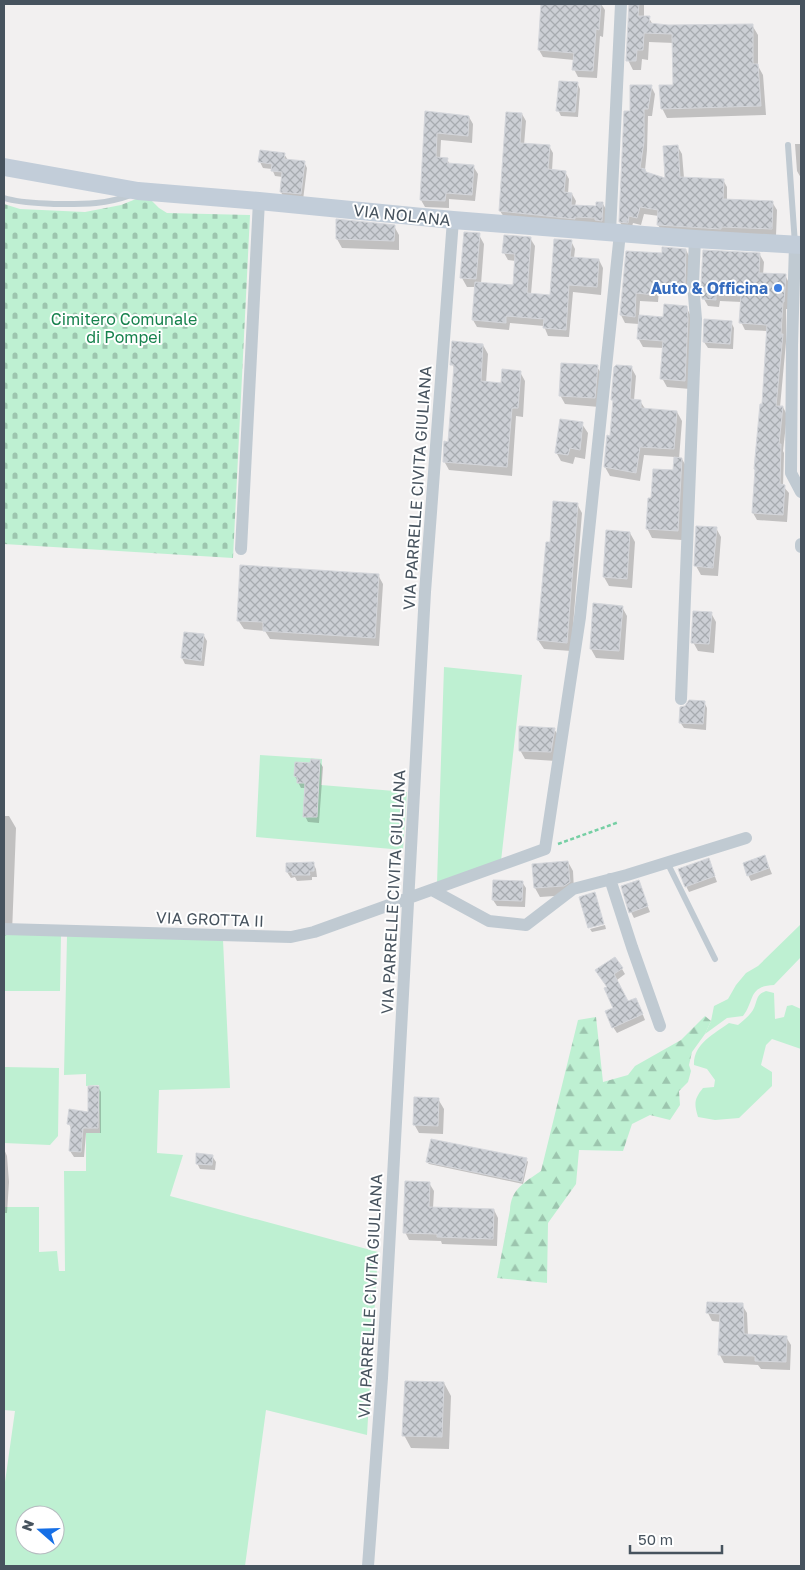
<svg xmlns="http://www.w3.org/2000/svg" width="805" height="1570" font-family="'Golos Text',sans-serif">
<defs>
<pattern id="forest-firs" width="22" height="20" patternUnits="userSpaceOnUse" patternTransform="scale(1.25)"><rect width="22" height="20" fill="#bef0d2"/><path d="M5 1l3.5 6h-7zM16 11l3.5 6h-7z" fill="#9cc5ae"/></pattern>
<pattern id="cemetery-stones" width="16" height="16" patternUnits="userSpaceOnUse" patternTransform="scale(1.25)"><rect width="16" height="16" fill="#bef0d2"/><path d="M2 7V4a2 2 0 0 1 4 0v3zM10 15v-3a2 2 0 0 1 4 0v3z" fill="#9cc5ae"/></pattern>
<pattern id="building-cross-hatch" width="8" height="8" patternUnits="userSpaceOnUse" patternTransform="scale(1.25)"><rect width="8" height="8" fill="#cccfd5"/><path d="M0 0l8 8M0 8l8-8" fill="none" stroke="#a7abb0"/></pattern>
</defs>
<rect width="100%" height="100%" fill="#f2f0f0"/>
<path fill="#bef0d2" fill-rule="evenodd" d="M444,667L522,675L501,861L437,884Z
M260,755L322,759L321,785L407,792L403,850L256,837Z
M801,924V957L774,985C748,986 755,1000 743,1016L727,1018L705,1034L711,1021L714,1006L728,999L736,985L746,973L758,966Z
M4,933L61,936L60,991H4Z
M67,936L223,940L230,1088L159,1090L157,1153L183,1155L170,1196L378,1252L367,1435L266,1410L245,1566H4V1489L15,1411L4,1410V1207H39V1252L57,1251L59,1271H65L64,1171H86V1133H100L99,1085L86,1086V1074L64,1075ZM25,1515H55V1545H25Z
M766,991L774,993L775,1019L784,1017L787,1006L792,1005L801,1009V1049L772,1039L766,1045L761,1065L772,1072V1086L739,1118L715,1120L698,1117C694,1104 694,1099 703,1088L714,1087L715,1080L707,1069L694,1065C693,1044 714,1034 729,1023L738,1025C744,1020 749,1016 753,1010C758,1001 755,995 766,991Z
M4,1067L59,1068L58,1136L50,1145L4,1143Z"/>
<path fill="url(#forest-firs)" d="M705,1016L711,1021L705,1034L692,1052L689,1065L691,1071L688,1082L679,1091L680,1105L670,1120L650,1115L632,1124L623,1151L579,1150L576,1184L548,1223L547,1283L497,1278L510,1210C511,1189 525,1182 541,1171L578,1020L596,1017L603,1082L628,1075L635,1066L681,1040Z"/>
<path fill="url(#cemetery-stones)" d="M146,195L159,208L167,213L250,215L233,558L4,544V204L20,209L85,212L121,205Z"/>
<path fill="#0003" d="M542,4H601L605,10L603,37L600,36L597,78L578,77L574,69V60L543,57L539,50Z
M630,4H644V17L649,18L653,25L668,26L752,25L758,35V66L763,75L766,115L667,118L662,108L674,86V43L649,42L648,60L642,59L641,70H633L628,60Z
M577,83L580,89L578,117L561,116L558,110Z
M651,86L655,94L652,116H648L647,150L645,170L647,174L666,180L678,147L682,154L684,178L723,180L727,187V201L772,202L777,210L776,236L663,233L658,225L659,216L644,214L641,225L633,223L631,230H624L620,222L631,112Z
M427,112L469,117L473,124L472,143L441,140L440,159H447L450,165L473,166L478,174L475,201L449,199V208L425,207L421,200Z
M522,114L526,121L524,145L549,146L553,153L552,171L565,172L569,179L568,194H572L576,201L575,206L597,208L603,204L607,211L606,228L504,217L500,211Z
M795,144H801V178L797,171Z
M284,154L288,160L304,162L307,168L303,200L284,198L281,192L283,177L275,176L272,169L263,168L260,162Z
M394,226L399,235V250L342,248L337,239Z
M479,235L484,244L481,284L514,287L516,261L508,260L504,253L530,238L535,246L531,294L551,296L571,241L575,249L574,258L599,260L603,268L601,295L573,292L569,337L548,336L544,326L510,323L509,330L477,327L473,320L476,287H467L462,278Z
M686,250L690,258L689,294L659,291L658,302L640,301L639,316L665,318L686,307L691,316L690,389L667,387L662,378L664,348L643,347L638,338L639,324L625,323L621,315L627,252L663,255Z
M760,255L764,262L763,275H785L789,283L788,309H786V342L780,407H783L787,415L783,451L784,453L783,486L789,493L787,522L757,520L753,513L768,331L745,330L741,322L742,302L720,301L719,307L708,306L704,299Z
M731,322L734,328L733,349L708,348L704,342Z
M483,345L488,354L486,383L502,384L520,372L525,381L523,417L516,416L512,476L449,470L444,461L449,443L455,370L452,364Z
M597,367L603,376L599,407L565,404L560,395Z
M631,367L636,376L634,400L640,401L646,410L677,412L682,421L679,459H682L687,468L682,540L652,538L647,528L652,500L674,472L675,457L644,455L640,481L610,476L605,467L611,437L614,403L612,399Z
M582,424L588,433L585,459L575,457L573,464L561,461L556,452Z
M577,504L582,513L571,651L544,649L538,640L547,543H551Z
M716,528L721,537L718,576L701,575L696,566Z
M630,533L635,542L632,588L609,586L604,577Z
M378,575L383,584L379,646L270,639L265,631L244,629L238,620Z
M622,607L627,616L624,660L596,658L591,649Z
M711,613L716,622L714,653L698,651L693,642Z
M204,636L207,641L204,666L185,664L182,658Z
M704,702L707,708L706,730L684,728L680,722Z
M554,729L560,738L556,761L525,759L520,750Z
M319,761L323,767L319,823L308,822L305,816L306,788H301L295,776Z
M4,816H9L16,828L12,933L4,936Z
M765,857L772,874L751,881L748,875Z
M568,862L573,871L574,891L569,895L540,897L535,888L533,865Z
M313,863L316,869L317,877H312V880L297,881L295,877L291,878L287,872Z
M711,866L717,882L689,892L686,886Z
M522,882L526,888L525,907L497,906L493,900Z
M638,882L650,912L634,918L631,912Z
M605,925L606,929L592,932L590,929Z
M622,969L625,974L617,980L628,1003L639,1005L645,1020L617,1033L613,1027L615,1008L608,988L600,976Z
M98,1087L101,1092V1133H86L84,1157H74L70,1151L72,1130L69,1124L89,1113Z
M438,1099L444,1109L443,1134L419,1133L414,1124Z
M4,1149L7,1156L9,1182L7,1213H4Z
M212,1156L216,1162L215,1170L200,1169L197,1163Z
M526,1159L528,1162L523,1184L429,1164L427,1162Z
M429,1183L434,1191L433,1208L494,1210L498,1218L497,1246L442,1244L441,1241L409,1240L405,1232Z
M742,1305L747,1313L748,1336L786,1337L791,1345L790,1370L761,1369L758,1365L724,1363L720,1355L721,1322L712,1321L708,1313Z
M444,1383L451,1396L449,1449L411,1448L404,1435Z"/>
<path fill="url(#building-cross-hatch)" stroke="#d4d6db" d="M541,4H601L599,30L596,29L593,71L572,70L574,53L538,50Z
M629,4H639L638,16H650L649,23L668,25L753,24V64H758L761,106L661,109L659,85H673L672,34L644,33L643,50H637L636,61H626Z
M559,81L578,82L575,112L556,111Z
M630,85H652L648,109H644V142L640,168L645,169L646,172L665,178L663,146L678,145L680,177L724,179L723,199L773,201L772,229L721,227V229L657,225L658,210L640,207L637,218L629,216L628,223L619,222L624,111H630Z
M425,111L469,116L468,136L437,133L436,157L448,158L447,163L474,165L472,195L446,193L445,201L420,200Z
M506,112L522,113L520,143L550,145L548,169L566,171L564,192L572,193L571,205L596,206V202H603L602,221L595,220V218L575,217V219L499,211Z
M260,150L285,153L284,159L305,161L301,194L280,192L282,172L271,171L272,164L258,162Z
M336,219L395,225L394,241L336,239Z
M464,232L480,233L476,279L460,278Z
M504,235L531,237L527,293L550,295L554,239L572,240L570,257L599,259L597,287L569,285L566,330L543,328L544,319L506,316V323L472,320L475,282L513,285L515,254L502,253Z
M662,247L686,249L685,287L655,284V295L636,293L635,317L620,315L626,251L662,253Z
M703,250L760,253L759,273L786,274L784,302H783L781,334H783L776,406H783L779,444H781L780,484L785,485L783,515L752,513L755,470L754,469L760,404H762L767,325L739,323L741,296L716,294V300L702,299L701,284Z
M664,304L687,306L688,319L685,381L660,379L663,341L637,339L639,315L663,317Z
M704,319L732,321L730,344L703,342Z
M452,341L483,344L481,381L501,383L502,369L521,371L518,408H512L507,467L443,462L444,441L448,442L454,365H450Z
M561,363L598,365L595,398L559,396Z
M616,365L632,366L630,399L641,400V408L677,411L674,449L640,447L636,473L604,467L607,435L610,436L613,400H611L614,367Z
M560,419L583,422L580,450L570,448L568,455L555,453Z
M674,457L682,458L678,531L646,529L648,498H651L653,469L673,470Z
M553,501L578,503L567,643L537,640L546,542H550Z
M696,526L717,527L713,568L694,566Z
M606,530L630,532L627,579L603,577Z
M240,565L379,574L375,638L263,631V622L237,621Z
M593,603L623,606L619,651L590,649Z
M693,611L712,612L709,644L691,643Z
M184,632L204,634L201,661L181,658Z
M689,700L705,701L703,724L679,723L680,707L685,706Z
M519,726L555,728L551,752L519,751Z
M311,759L320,760L317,817H303L305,783H297V777L294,776L295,762L310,763Z
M765,855L769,868L747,876L743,863Z
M709,858L715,876L685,887L678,869Z
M568,861L570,882L564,886L534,888L532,864Z
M314,862V871H309L310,875H292V872H286V863Z
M493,880L523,881L522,901L492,900Z
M639,880L648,906L629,913L621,886Z
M595,892L604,924L588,928L579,897Z
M615,957L623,968L614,974L628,1001L636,998L643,1014L612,1028L605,1011L613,1008L604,988L607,987L595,970Z
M88,1086H99L98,1128H83L81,1152L69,1151L71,1125L67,1124L69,1109L88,1112Z
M414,1097L439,1098L438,1126L413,1125Z
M431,1139L527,1158L522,1182L426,1162Z
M196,1153L213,1155L212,1165L196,1164Z
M405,1181L430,1182L429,1207L494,1209L493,1239L437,1237V1234L403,1233Z
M707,1302L743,1303L744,1334L787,1336L786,1362L755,1361V1356L718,1355L720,1314L706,1313Z
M405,1381L444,1382L442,1437L402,1436Z"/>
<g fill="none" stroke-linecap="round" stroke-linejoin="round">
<path stroke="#76cfa4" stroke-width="2.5" stroke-dasharray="4 2.5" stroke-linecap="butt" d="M558,844L619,822"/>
<path stroke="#c0cad2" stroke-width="6" d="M788,145L795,244
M4,198C20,203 37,203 54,204C82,204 104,205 131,195
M667,862L715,959"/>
<path stroke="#c0cad2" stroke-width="12" d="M610,232L621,4
M795,245L792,345L791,473L801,492
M801,544V547
M241,549L259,201
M681,699L696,319L693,284L695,239
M610,879L632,947L660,1026
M432,890L489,921L526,925L573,889L627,875L746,838
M4,929L291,937L314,932L545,849L580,617L620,233
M368,1566L382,1378L425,592L453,220"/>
<path stroke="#c2cdd9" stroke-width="18" d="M4,167L138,191L259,201L453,220L695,239L801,245"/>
</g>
<circle fill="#3f7fe0" stroke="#fff" stroke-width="2" cx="778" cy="288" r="5"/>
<g text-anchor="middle" stroke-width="4" stroke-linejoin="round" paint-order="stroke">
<g font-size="16" fill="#47535e" stroke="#fff">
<text transform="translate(402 215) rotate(6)" y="6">VIA NOLANA</text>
<text transform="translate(417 488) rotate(-86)" y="6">VIA PARRELLE CIVITA GIULIANA</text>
<text transform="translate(393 892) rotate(-87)" y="6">VIA PARRELLE CIVITA GIULIANA</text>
<text transform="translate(210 919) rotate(2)" y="6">VIA GROTTA II</text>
<text transform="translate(370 1296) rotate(-87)" y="6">VIA PARRELLE CIVITA GIULIANA</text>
</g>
<g font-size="16" font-weight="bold" fill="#366cbe" stroke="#fff" text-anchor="end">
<text x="768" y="294">Auto &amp; Officina</text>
</g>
<g font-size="16" fill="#16824d" stroke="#fff">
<text x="124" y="325">Cimitero Comunale<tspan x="124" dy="18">di Pompei</tspan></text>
</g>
</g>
<rect width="805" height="1570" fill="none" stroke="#47535e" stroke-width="10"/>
<g transform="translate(40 1530) rotate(290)"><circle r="24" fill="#ffffff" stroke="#b5babf"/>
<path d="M0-4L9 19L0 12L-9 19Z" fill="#166fe6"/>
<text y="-8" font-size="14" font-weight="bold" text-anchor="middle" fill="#47535e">N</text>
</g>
<path d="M630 1545v8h92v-8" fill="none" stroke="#47535e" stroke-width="2.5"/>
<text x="638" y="1545" font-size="15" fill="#47535e" stroke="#ffffff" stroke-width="4" paint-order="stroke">50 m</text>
</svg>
